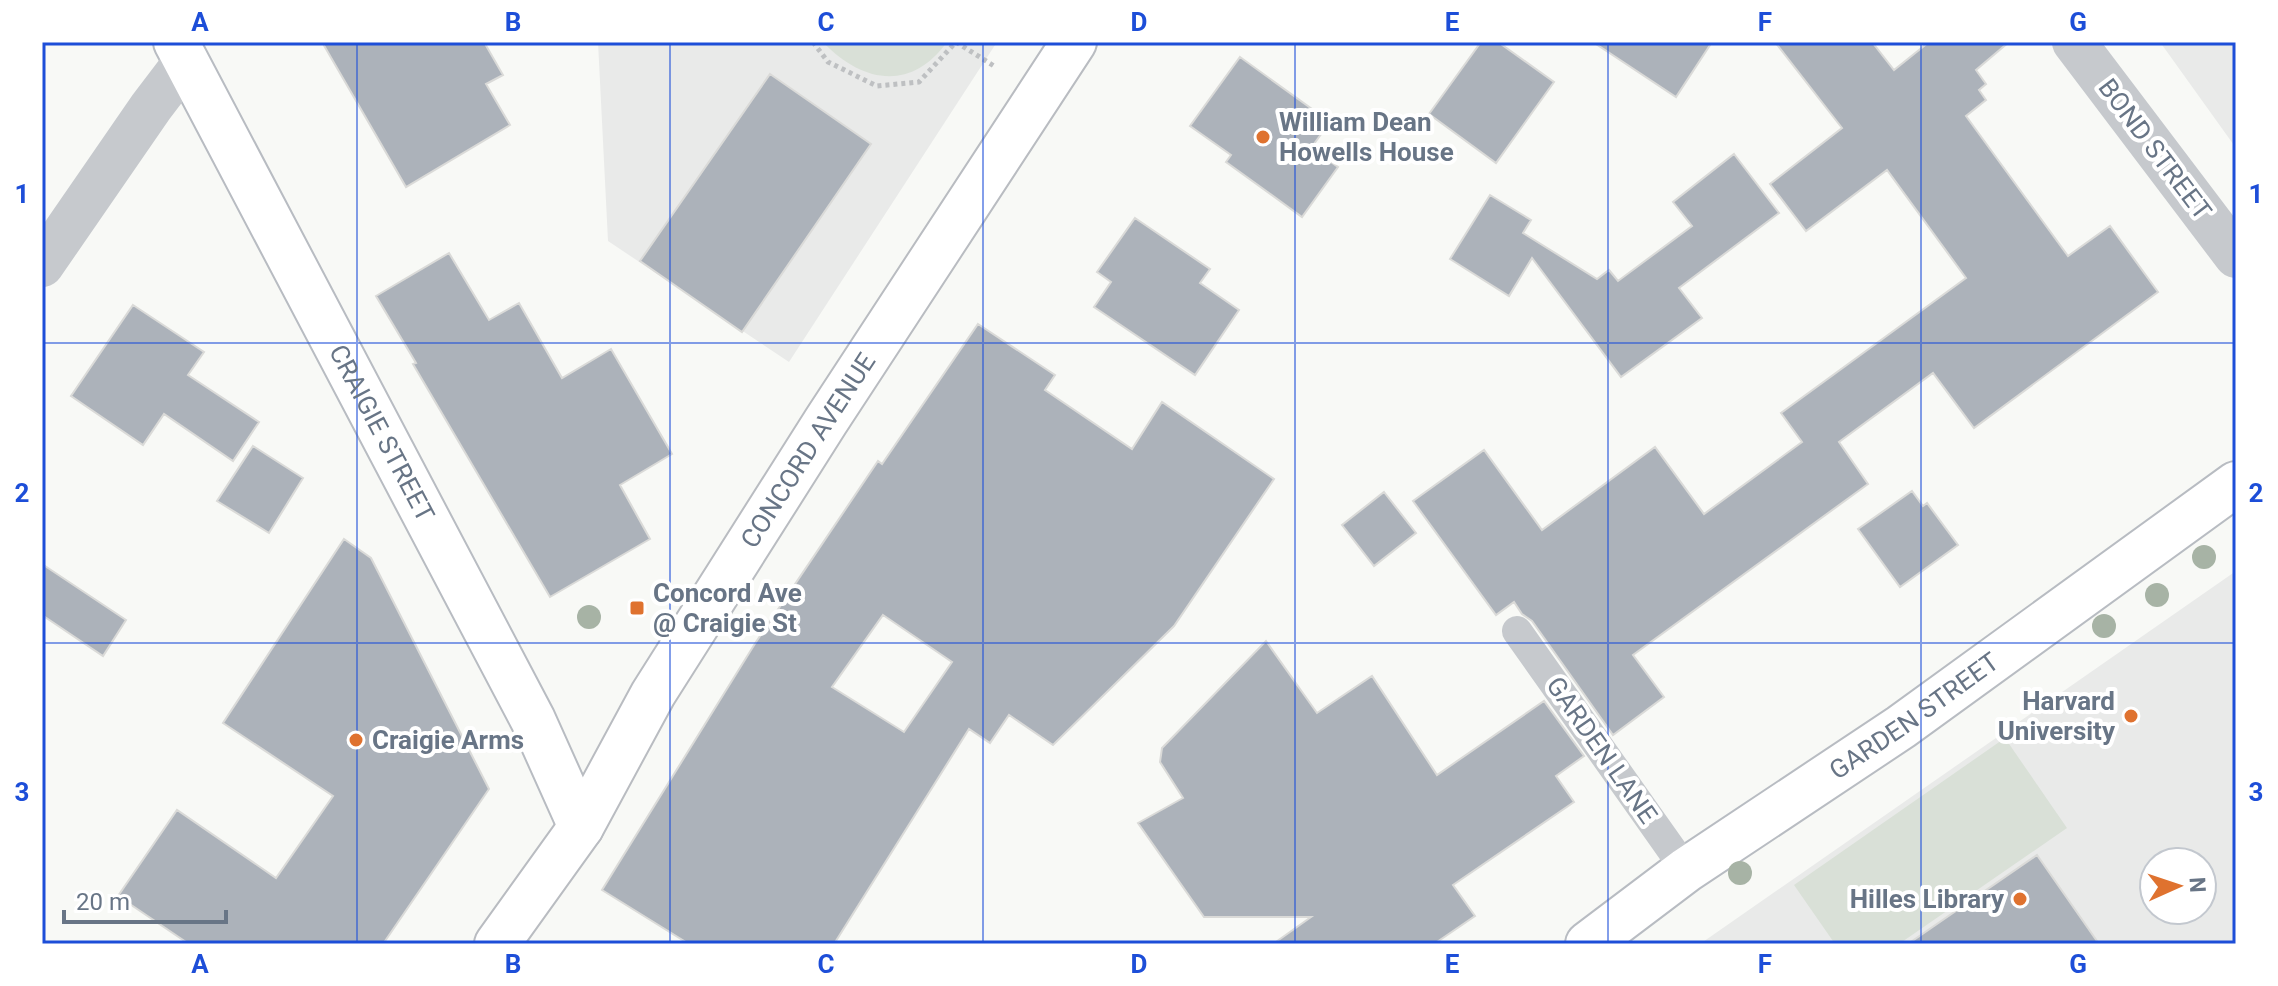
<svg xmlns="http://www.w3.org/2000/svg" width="2278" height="986" font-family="Roboto,sans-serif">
<rect width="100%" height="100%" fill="#f8f9f6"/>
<path fill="#e9eae9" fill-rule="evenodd" d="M598,42H997L789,362L608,241Z
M2160,42H2236V148Z
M2236,571V944H1700ZM2154,862H2202V910H2154Z"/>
<path fill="#d9e0d7" d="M823,42H947C911,92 862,83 823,42Z
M2005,738L2067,828L1899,944H1835L1794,885Z"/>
<path fill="#acb2ba" stroke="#dadad8" stroke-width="2" fill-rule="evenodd" d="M322,42H484L503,75L486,84L510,125L406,187Z
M1481,42H1498L1554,82L1496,163L1429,114Z
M1593,42H1712L1676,97Z
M1775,42H1872L1894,70L1929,42H2009L1976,70L1986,84L1979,90L1986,100L1966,116L2068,256L2110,226L2158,292L1974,428L1933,373L1839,442L1868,484L1633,655L1664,697L1613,735L1532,621L1522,614L1514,602L1496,615L1413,501L1484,450L1542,530L1655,447L1704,514L1802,442L1781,413L1966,278L1887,170L1806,231L1770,184L1842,128Z
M1240,57L1330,122L1311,148L1338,167L1302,217L1226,162L1231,155L1190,126Z
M770,74L871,144L742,332L640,261Z
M1734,154L1779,213L1679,288L1702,318L1621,377L1532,258L1509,296L1450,259L1490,195L1531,220L1523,233L1597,279L1609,270L1618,281L1692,226L1673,202Z
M1135,218L1210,269L1200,283L1239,310L1195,375L1094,307L1111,282L1097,272Z
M449,253L489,320L519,303L562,378L611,349L672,454L620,485L650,539L550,597L413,364L416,363L376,296Z
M133,305L204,352L188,375L259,422L233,461L164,414L143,445L71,396Z
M978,324L1055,375L1045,390L1132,449L1162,402L1274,479L1174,626L1053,745L1009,715L990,743L969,729L834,944H689L602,890L756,642L878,461L882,464ZM883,615L952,662L904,732L832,687Z
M253,446L303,478L269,533L217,501Z
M1912,491L1923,506L1927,503L1958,545L1900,587L1858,529Z
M1384,492L1416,533L1374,566L1342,525Z
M344,539L371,558L489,789L383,944H189L118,896L177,810L276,878L333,796L223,723Z
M42,564L126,620L103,656L42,615Z
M1266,641L1317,713L1372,676L1437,775L1544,701L1584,756L1556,776L1574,802L1453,885L1475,916L1434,944H1273L1311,917H1204L1138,823L1183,798L1160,762L1162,748Z
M2037,855L2099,944H1908Z"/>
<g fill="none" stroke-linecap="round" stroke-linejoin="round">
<g stroke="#b8bcc2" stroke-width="48">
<g id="secondary">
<path id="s1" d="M176,42L533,720L581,827"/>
<path id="s2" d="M1588,944L1686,870L1901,727L2236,484"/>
</g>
</g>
<g stroke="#b9bcc1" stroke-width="48">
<g id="primary">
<path id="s3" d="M497,944L581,827L653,694L826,421L1074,42"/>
</g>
</g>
<path stroke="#bec0c2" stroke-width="5" stroke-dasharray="4 4" stroke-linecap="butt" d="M813,42L828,62L877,86L919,82L956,42
M956,42L994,66"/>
<path stroke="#c6c9cd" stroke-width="30" d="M1517,631L1686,870"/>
<path stroke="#c6c9cd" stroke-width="44" d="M2074,42L2236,256
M42,265L151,107L186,61"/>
<use href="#secondary" stroke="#fff" stroke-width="44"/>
<use href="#primary" stroke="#fff" stroke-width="44"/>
</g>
<g fill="#a7b3a5">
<circle cx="2204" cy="557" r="12"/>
<circle cx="2157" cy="595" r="12"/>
<circle cx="589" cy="617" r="12"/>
<circle cx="2104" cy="626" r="12"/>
<circle cx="1740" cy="873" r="12"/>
</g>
<path fill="none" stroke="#1d4ed8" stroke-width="2" stroke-opacity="0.55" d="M357,42V944M670,42V944M983,42V944M1295,42V944M1608,42V944M1921,42V944M42,343H2236M42,643H2236"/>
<g fill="#df722f" stroke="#fff" stroke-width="3">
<circle cx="1263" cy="137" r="8"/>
<rect x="629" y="600" width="16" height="16" rx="4"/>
<circle cx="2131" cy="716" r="8"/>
<circle cx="356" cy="740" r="8"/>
<circle cx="2020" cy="899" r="8"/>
</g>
<g text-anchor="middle" stroke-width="8" stroke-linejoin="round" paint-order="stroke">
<g font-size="26" font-weight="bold" fill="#687586" stroke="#fff" text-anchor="start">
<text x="1279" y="131">William Dean<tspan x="1279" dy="30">Howells House</tspan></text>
<text x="653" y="602">Concord Ave<tspan x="653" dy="30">@ Craigie St</tspan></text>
<text x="2115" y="710" text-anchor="end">Harvard<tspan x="2115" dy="30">University</tspan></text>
<text x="372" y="749">Craigie Arms</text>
<text x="2004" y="908" text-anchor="end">Hilles Library</text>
</g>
<g font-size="26" fill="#687586" stroke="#fff">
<text transform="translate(2155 149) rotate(53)" y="9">BOND STREET</text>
<text dy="9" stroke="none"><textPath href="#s1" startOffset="442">CRAIGIE STREET</textPath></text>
<text dy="9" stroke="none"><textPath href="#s3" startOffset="584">CONCORD AVENUE</textPath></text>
<text dy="9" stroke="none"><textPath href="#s2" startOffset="398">GARDEN STREET</textPath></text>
<text transform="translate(1602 750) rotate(55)" y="9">GARDEN LANE</text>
</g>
</g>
<rect width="2278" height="986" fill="none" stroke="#ffffff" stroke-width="88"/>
<g transform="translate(2178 886) rotate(87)"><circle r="38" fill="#ffffff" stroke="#c3c8cf" stroke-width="2"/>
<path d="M0-6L14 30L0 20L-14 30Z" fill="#df722f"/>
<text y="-12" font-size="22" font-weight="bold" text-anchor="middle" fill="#687586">N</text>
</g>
<path d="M64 910v12h162v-12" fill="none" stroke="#687586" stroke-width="4"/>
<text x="76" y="910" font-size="24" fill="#687586" stroke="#ffffff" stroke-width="6" paint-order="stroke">20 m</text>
<rect x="44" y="44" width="2190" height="898" fill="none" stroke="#1d4ed8" stroke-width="3"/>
<g font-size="26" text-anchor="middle" font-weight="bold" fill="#1d4ed8">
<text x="200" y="31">A</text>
<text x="513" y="31">B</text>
<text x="826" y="31">C</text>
<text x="1139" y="31">D</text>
<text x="1452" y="31">E</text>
<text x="1765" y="31">F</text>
<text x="2078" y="31">G</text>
<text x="22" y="203">1</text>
<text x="2256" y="203">1</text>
<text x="22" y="502">2</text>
<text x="2256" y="502">2</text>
<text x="22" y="801">3</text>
<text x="2256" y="801">3</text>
<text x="200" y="973">A</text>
<text x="513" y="973">B</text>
<text x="826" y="973">C</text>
<text x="1139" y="973">D</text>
<text x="1452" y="973">E</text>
<text x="1765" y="973">F</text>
<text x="2078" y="973">G</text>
</g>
</svg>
